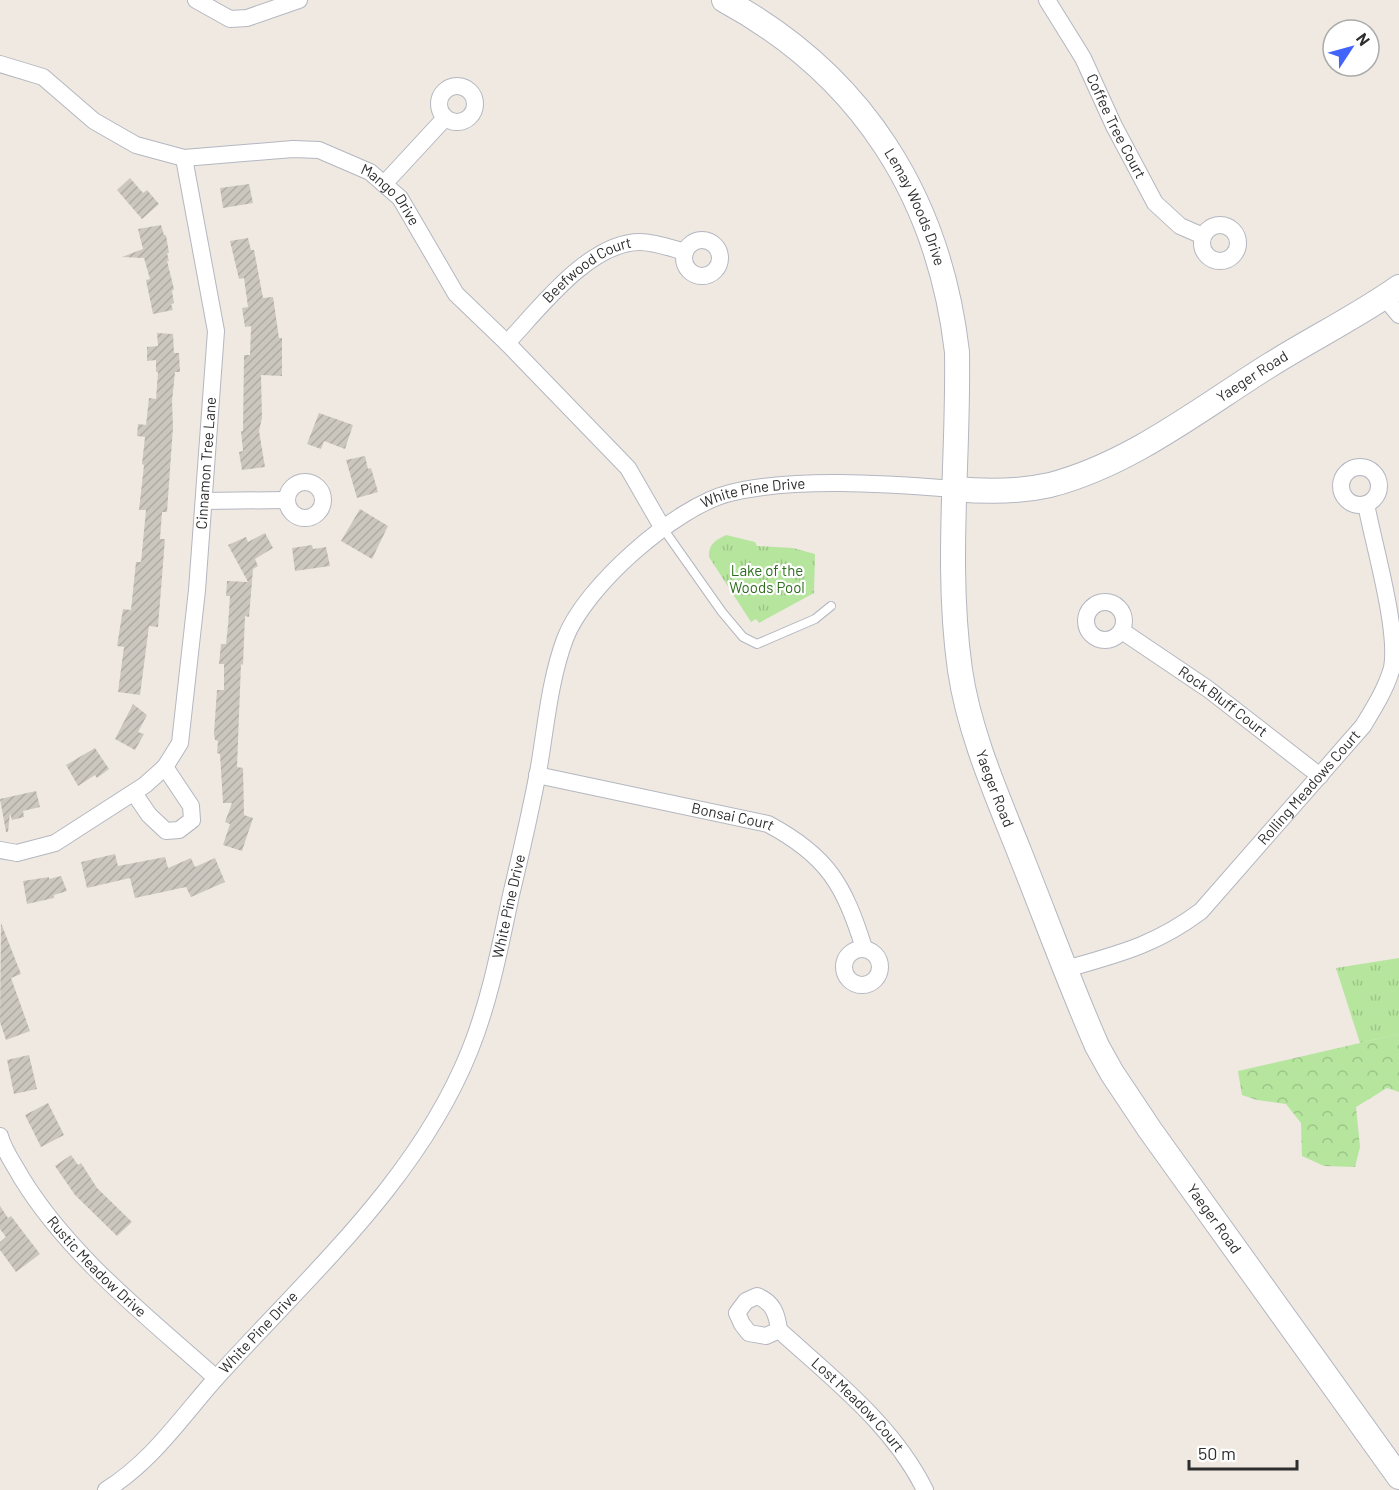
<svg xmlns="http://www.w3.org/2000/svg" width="1399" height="1490" font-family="Barlow,sans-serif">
<defs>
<pattern id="grass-tufts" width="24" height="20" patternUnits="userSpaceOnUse" patternTransform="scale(1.5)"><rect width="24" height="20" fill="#b6e59e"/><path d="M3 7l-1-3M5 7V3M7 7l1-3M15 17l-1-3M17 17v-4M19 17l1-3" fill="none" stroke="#9dc588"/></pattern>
<pattern id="forest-crowns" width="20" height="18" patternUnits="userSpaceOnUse" patternTransform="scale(1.5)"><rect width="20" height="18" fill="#b6e59e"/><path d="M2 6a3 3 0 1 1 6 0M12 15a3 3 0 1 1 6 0" fill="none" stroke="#9dc588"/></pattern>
<pattern id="building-hatch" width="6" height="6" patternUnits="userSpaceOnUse" patternTransform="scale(1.5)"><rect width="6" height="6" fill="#cbc7bf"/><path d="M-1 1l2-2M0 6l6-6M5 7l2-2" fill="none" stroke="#afaba4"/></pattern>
</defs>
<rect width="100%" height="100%" fill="#efe9e1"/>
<path fill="url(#grass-tufts)" d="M726,535L755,542L757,546L793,548L815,554L814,593L759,623L756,619L751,622L709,557C708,544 716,540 726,535Z
M1399,958V1034L1360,1043L1336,968Z"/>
<path fill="url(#forest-crowns)" d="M1399,1034V1092L1387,1088L1356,1107L1360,1147L1355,1167L1324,1166L1302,1156L1301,1123L1286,1104L1257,1100L1242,1095L1238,1071Z"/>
<path fill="url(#building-hatch)" d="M130,178L143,193L147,190L159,204L142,219L117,190Z
M249,184L253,203L223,208L220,188Z
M161,225L164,235H166L169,253H167L169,261H167L174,289L172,291L174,303L171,304L173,310L153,314L146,280L150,279L144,258L122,257L143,249L138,229Z
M248,238L251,250H254L263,298L273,297L279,338H282V376L261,375L262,418L259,431L265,467L242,470L239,452L243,451L241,431H243L244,355H250L251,326L245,327L242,308L248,307L244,278L239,279L230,241Z
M157,333L173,334L174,353H179L180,372H175L172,401L173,427L167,512H162L160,539H165L158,627L149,626L140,695L118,692L124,647L117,646L123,609L131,610L136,562H141L146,510H139L144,465L142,464L145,437L137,436L138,424L146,425L149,398L156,399L158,372H156V360L147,361V347L158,346Z
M319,413L353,425L345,449L324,441L321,449L307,444Z
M365,456L368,469L371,468L378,492L357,498L346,460Z
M360,509L388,526L372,559L341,541Z
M265,533L273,548L255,559L258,566L253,569L249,617L245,616L243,665L241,664L237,767L243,768L244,815L253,818L242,851L223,845L230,824L225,822L232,803H223L220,754L217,753L218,741L215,740L214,734L215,719L217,690H224V664H219L221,644H226L228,625L230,596H226L227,581L248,582L228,545L246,537L248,542Z
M312,545L313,549L326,547L330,566L295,571L292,548Z
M133,704L147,715L138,732L144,734L135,750L115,739Z
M95,748L109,769L97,778L95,775L78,786L66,765Z
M36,791L40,807L23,811L24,817L12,820L10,813L8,832H6L0,799Z
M115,854L118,866L165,857L168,868L191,858L195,867L215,858L225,882L191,897L186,887L135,898L130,878L87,888L81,862Z
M61,876L67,891L54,895V898L27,904L23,881L49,877V879Z
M1,923L21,974L11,978L30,1031L6,1040L0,1022Z
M29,1055L37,1089L14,1094L7,1060Z
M48,1103L64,1135L41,1147L25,1115Z
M71,1155L78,1165L81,1163L97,1188L132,1222L117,1236L75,1195L55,1166Z
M0,1206L8,1218L11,1216L40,1254L16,1272L0,1250V1242L6,1237L0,1229Z"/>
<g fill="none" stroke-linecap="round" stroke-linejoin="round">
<g stroke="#b4b7c1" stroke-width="10">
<path id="lane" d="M662,527L722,612L743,637L757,644L815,619L831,606"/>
</g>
<g stroke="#b4b7c1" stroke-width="18">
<g id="street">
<path d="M196,0L230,19L247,18L299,0"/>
<path id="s1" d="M1047,0L1083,58L1114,126L1155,203L1180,226L1203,236"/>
<path id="s2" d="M0,64L43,77L94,121L136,145L184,158L293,149L319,150L370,172L400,198L456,294L507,343L628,468L662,527"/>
<circle cx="457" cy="104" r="18"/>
<path d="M384,184L445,118"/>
<circle cx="1220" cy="243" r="18"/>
<circle cx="702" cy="258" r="18"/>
<path d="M1384,297L1399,315"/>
<path id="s3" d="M507,343C539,309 589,242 640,242C654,242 671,248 685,252"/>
<circle cx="1360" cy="486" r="19"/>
<circle cx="305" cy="500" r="18"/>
<path d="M204,501L286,500"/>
<circle cx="1105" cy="621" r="19"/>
<path id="s4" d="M1122,631L1208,689L1320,776"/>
<path id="s5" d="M537,775L768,824C828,856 844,885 864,948"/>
<path d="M134,793L149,815L166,831L179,830L192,820L191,806L165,767"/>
<path id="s6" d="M0,850L17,853L55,843L145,785L165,767L180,743L197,590L216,331L184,158"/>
<circle cx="862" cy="967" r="18"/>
<path id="s7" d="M1066,969C1118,954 1156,945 1201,911L1363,726C1374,708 1386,689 1392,668C1399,630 1374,546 1366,504"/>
<path id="s8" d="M0,1136C4,1151 14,1164 21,1177C69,1256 148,1317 216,1378"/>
<path id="s9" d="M779,1330L766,1336L749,1333L742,1324L737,1313L746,1301L757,1296C773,1302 777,1314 779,1330C832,1378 893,1425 925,1490"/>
<path id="s10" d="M106,1490C153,1461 182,1416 218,1376C310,1274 418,1180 470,1050C490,1000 500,947 511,895C521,853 531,810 539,767C546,725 550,679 565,639C584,587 676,506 730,493C796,477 887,484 955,489"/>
</g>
</g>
<g stroke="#b4b7c1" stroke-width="26">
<g id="secondary">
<path id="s11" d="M724,0C862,75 939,197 957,352C959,457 945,565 960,670C969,732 996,793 1019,851C1045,916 1069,982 1097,1046L1112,1073L1150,1130L1399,1477"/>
<path id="s12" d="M955,489C987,492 1019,492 1050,485C1131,464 1201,408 1270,365C1313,338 1358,316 1399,287"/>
</g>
</g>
<use href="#lane" stroke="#fff" stroke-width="8"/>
<use href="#street" stroke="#fff" stroke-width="16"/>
<use href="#secondary" stroke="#fff" stroke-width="24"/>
</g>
<g text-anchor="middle" stroke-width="4.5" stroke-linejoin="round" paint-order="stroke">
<g font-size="15" fill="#2e2e2e" stroke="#fff">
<text dy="5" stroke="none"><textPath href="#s1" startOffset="144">Coffee Tree Court</textPath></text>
<text dy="5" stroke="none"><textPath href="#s2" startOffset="432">Mango Drive</textPath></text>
<text dy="5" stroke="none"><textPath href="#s11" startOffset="288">Lemay Woods Drive</textPath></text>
<text dy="5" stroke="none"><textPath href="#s3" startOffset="110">Beefwood Court</textPath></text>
<text dy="5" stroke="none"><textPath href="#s12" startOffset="326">Yaeger Road</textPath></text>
<text dy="5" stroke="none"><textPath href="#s6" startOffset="500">Cinnamon Tree Lane</textPath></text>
<text dy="5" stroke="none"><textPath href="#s10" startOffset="1246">White Pine Drive</textPath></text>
<text dy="5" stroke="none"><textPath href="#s4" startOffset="123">Rock Bluff Court</textPath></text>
<text dy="5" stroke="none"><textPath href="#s7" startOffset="312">Rolling Meadows Court</textPath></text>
<text dy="5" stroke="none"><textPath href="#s11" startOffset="882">Yaeger Road</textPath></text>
<text dy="5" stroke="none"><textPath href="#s5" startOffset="200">Bonsai Court</textPath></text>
<text dy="5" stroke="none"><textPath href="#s10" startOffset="724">White Pine Drive</textPath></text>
<text dy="5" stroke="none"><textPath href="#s11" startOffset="1368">Yaeger Road</textPath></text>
<text dy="5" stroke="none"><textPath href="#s8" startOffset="164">Rustic Meadow Drive</textPath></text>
<text dy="5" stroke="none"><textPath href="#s10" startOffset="220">White Pine Drive</textPath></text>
<text dy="5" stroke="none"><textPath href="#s9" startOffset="234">Lost Meadow Court</textPath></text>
</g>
<g font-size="15" fill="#2c6e1b" stroke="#fff">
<text x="767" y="576">Lake of the<tspan x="767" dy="17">Woods Pool</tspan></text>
</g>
</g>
<g transform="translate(1351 48) rotate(54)"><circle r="28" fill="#ffffff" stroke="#ababab" stroke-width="1.5"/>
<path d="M0-4.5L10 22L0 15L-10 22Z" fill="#4264fb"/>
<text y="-9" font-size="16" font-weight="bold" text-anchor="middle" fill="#2e2e2e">N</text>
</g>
<path d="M1189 1460v9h108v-9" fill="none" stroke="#2e2e2e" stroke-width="3"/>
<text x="1198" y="1460" font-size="18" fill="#2e2e2e" stroke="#ffffff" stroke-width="4.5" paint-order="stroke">50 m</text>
</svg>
